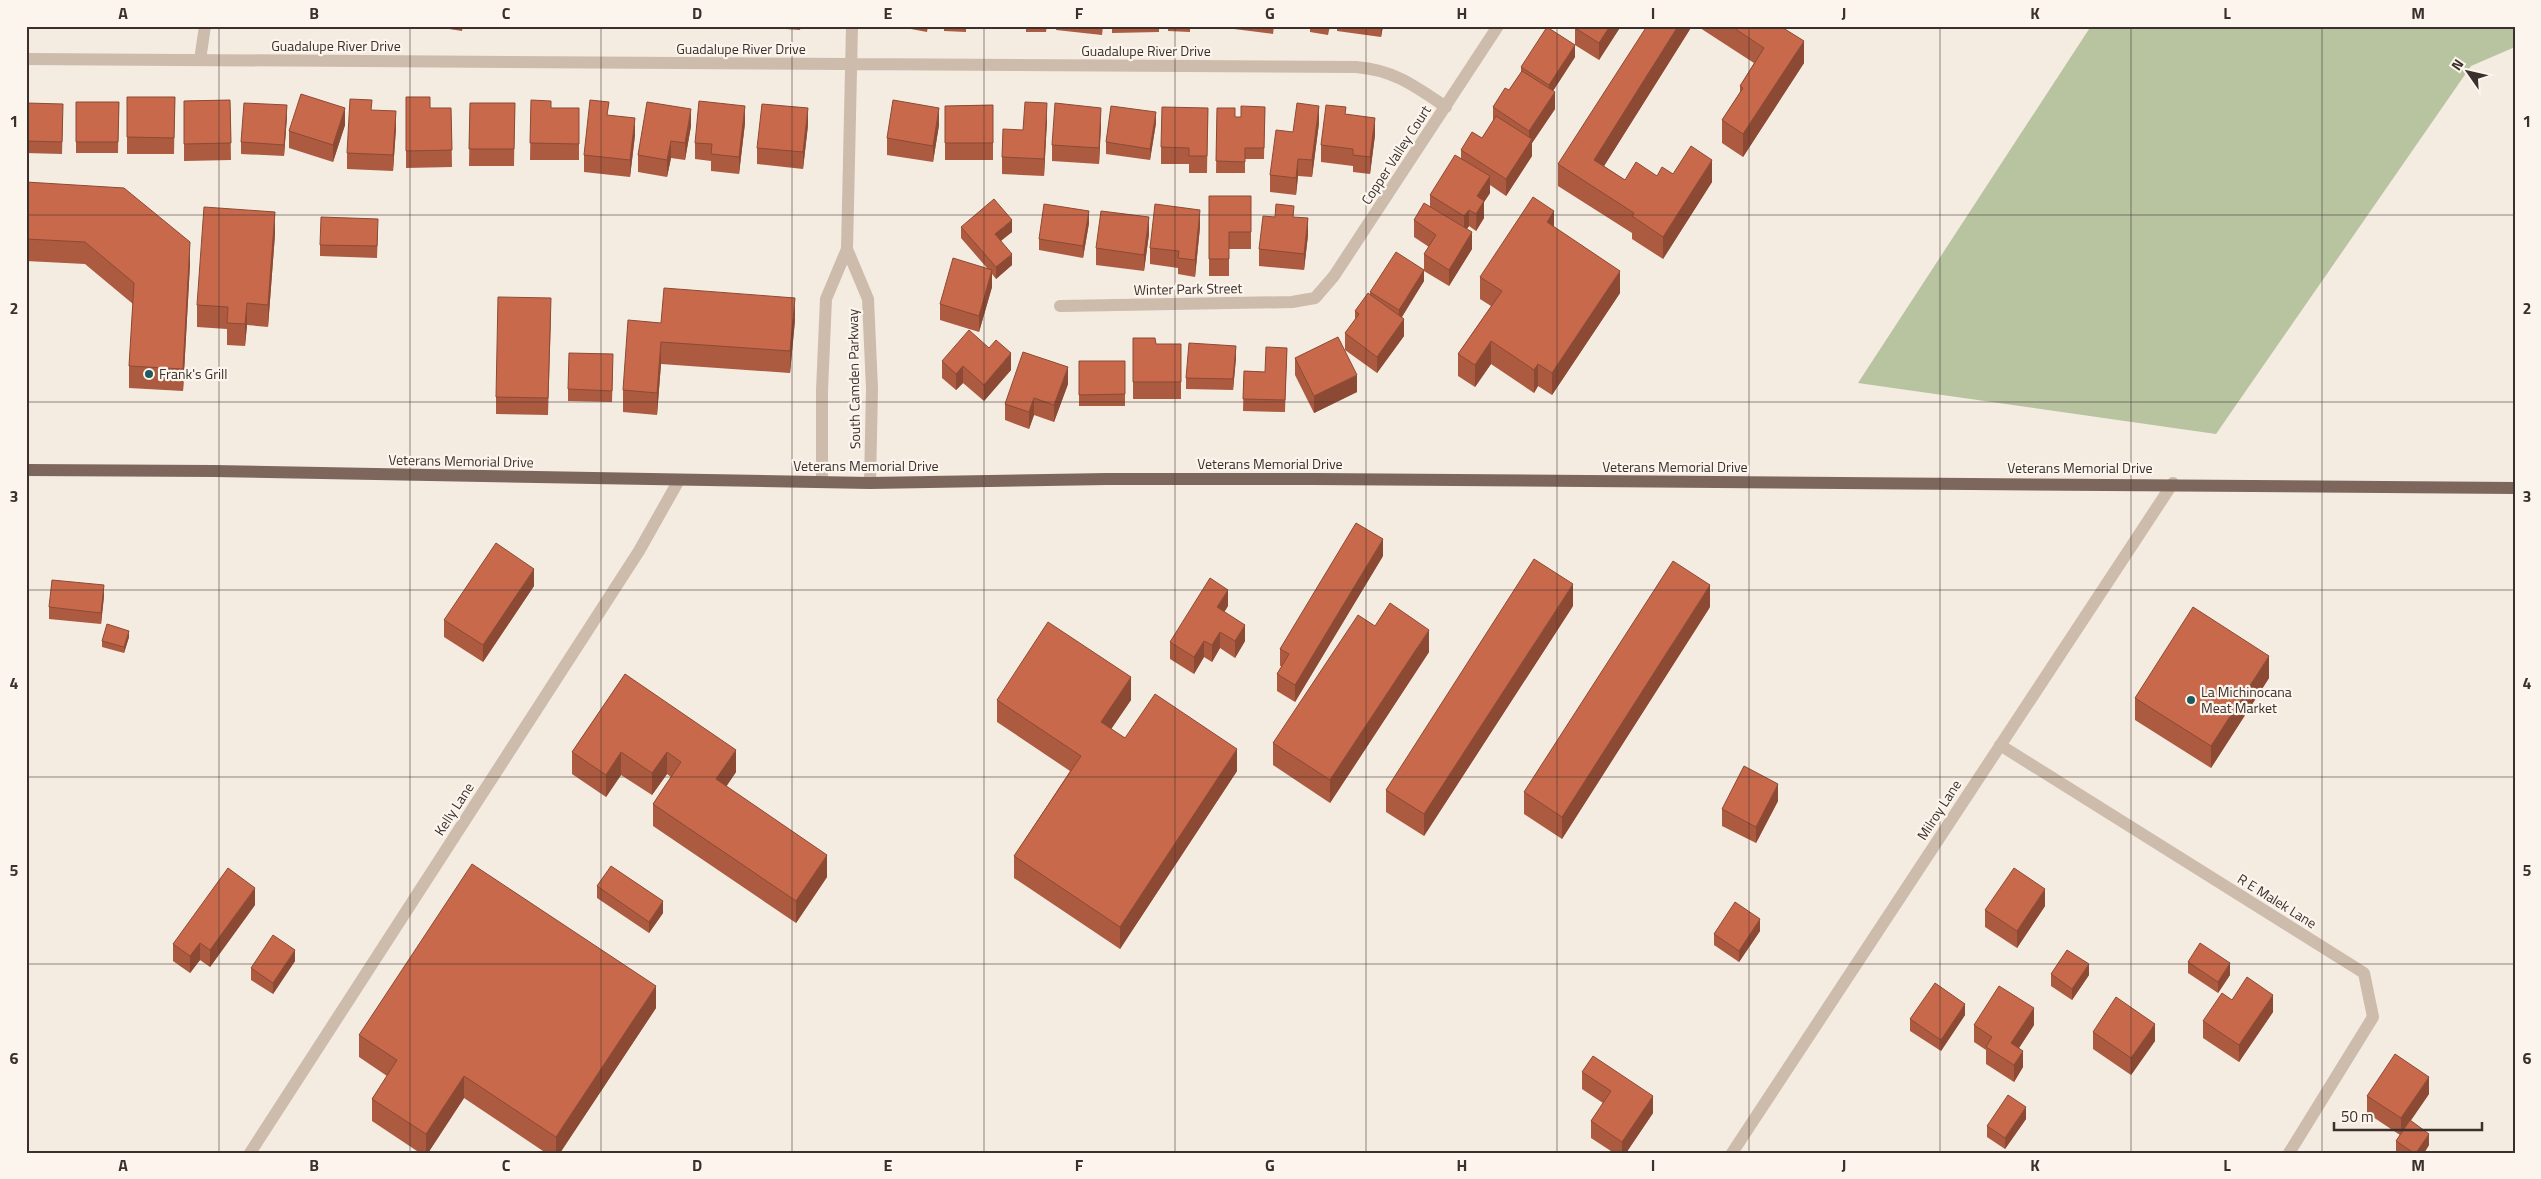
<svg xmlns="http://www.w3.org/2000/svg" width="2541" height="1179" font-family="'Titillium Web',sans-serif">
<rect width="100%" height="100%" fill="#f4ebe1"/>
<path fill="#b8c4a0" d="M2091,26H2515V47L2471,66L2216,434L1858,383Z"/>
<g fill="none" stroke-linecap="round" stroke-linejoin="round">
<path stroke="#cdbbac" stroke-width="12" d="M26,59L1356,67C1394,70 1415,86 1446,107
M200,60L205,26
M847,249L868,299L872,389L870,483
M1060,306L1292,302L1315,298L1334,276L1498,26
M822,482V390L826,299L847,249L852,26
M2000,745L2364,973L2373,1017L2289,1153
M250,1153L639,551L679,480
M1732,1153L2173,483"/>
<path stroke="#7d675c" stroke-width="12" d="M26,470L214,471L870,483L1107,479H1314L2515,488"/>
</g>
<path fill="#ac5a40" d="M334,26H356V28L334,27Z
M389,26H408L407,28Z
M430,26H463L462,31Z
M588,26H610V28Z
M644,26H690V28L644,27Z
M728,26H746L745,29L728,28Z
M786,26H801L800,30L786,29Z
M911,26H928L927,32L911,29Z
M944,26H966V32L944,31Z
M1026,26H1047L1046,32H1026Z
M1056,26H1103L1102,35L1056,30Z
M1112,26H1159V32L1112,33Z
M1168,26H1190V32L1168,31Z
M1226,26H1274L1273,34L1226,28Z
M1310,26H1330L1328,35L1310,32Z
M1337,26H1383L1381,37L1337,31Z
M1621,26L1599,60L1575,45V28Z
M1692,26L1604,166L1625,180L1673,174L1712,182L1663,259L1632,239V233L1558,186V164Z
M1697,26H1780L1804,63L1743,157L1722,143V120L1740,92V86L1754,63Z
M1575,57L1553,91L1555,109L1532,143V156L1506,196L1490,185V193L1484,202V218L1476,231L1469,226L1467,229L1472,249L1449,286L1424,271V281L1401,317L1404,336L1377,373L1345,350V333L1355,320V311L1370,295V292L1424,270V254L1429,247L1414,237V220L1430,206V195L1461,158V150L1482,138L1493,122V107L1509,90L1521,72V67Z
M127,97H175L174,154H127Z
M406,97L430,108H451L452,167L406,168Z
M230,100L231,160L184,161V101Z
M531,100L551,108H579V160H530Z
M76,102H119L118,153H76Z
M26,103L63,115L62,154L26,153Z
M470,103H515L514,166H469Z
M993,105V160H945V106Z
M1265,107L1264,159H1245V173H1216L1217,108L1235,117H1241Z
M1208,108L1207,173H1189V164H1161V147Z
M1346,114L1375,135L1370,174L1353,172V166L1321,162V145Z
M287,116L284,156L241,154V142Z
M609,116L635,135L630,177L584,172V155Z
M1047,120L1044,176L1002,174V157L1023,130Z
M745,123L739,174L711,171V161L695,159V143Z
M1156,123L1150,160L1106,154V142Z
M1319,123L1312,177L1298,176L1296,195L1270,192V175L1293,132Z
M345,125L333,162L289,148V131Z
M808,125L803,169L757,164V148Z
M939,125L933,162L887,155V138Z
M1101,125L1099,164L1052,161V145Z
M691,126L685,160L671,158L667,177L638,172V155Z
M396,128L393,171L347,169V153Z
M26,182L190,264L183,391L129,388V366L133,304L85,264L26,261Z
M1209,196H1251V249H1229V276H1209Z
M1294,217L1308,235L1304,270L1259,266V249Z
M1089,223L1083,258L1039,250V239Z
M961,227L1012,232L1001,241L1012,265L996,279L992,274V287L979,332L940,320V304L987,268L961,238Z
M1200,227L1195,277L1178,274V268L1150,264V248Z
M1554,227L1620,293L1552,395L1538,386L1534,393L1491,364L1475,387L1458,376V354L1491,306L1480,299V277Z
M378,230L377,258L320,256V245Z
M275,234L268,327L247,325L245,346L227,345V329L197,327V305Z
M1149,234L1144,271L1096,265V248Z
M551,315L548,415L496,414V397Z
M795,320L790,373L661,364L657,415L623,412V390L661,323Z
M1133,338L1156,344H1181V399H1133Z
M1287,348L1285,412L1243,411L1244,371L1265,372Z
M1236,358L1233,390L1186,389V378Z
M1295,358L1357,392L1314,413L1295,375Z
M942,361L1011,370L984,401L963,383L956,390L942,378Z
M1079,361H1125V406H1079Z
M613,366L612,402L568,401V389Z
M1068,384L1054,422L1034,415L1029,429L1005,420V404Z
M1383,556L1295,702L1277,691V674L1282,666H1280V649Z
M534,586L483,662L444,637V620Z
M104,596L101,624L49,619V607Z
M1228,606L1224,612L1245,641L1235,658L1220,648L1212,662L1204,657L1194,674L1170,659V642Z
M1573,606L1424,836L1386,812V790Z
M1710,607L1562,839L1524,814V792Z
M1375,626L1429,652L1330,803L1273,765V743Z
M129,637L124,653L102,647V641Z
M625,674L736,772L726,786L827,877L796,923L653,826V804L671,777L667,774L652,795L621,775L606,797L572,774V752Z
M2269,678L2211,768L2135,720V698Z
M997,700H1131L1111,729L1125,738L1237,771L1120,949L1014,878V856L1070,771L997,722Z
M1778,801L1756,843L1722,826V809Z
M597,886L663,913L649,933L597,898Z
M255,905L210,967L200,960L190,973L173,961V944Z
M2045,906L2017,948L1985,927V910Z
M1760,931L1739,962L1714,945V934Z
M295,961L273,994L251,980V968Z
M2188,962L2230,975L2218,993L2188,973Z
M2051,974L2089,975L2072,1000L2051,986Z
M2232,1000L2273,1012L2239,1062L2203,1038V1021Z
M656,1008L560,1153H546L464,1098L428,1153H420L372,1121V1099L387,1076L359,1057V1035Z
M1965,1015L1941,1051L1910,1031V1019Z
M1974,1025H2034L2019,1048L2023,1067L2014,1082L1986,1064V1050L1974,1042Z
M2093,1032L2155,1041L2131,1075L2093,1049Z
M1582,1072L1653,1113L1626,1153H1614L1591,1138V1121L1603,1103L1582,1089Z
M2429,1094L2410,1121L2429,1145L2424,1153H2397L2396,1152V1141L2400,1135L2367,1113V1096Z
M2026,1119L2005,1149L1987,1137V1126Z"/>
<path fill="#8c4a34" d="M1381,26H1383L1381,37Z
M1610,26H1621L1599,60V43Z
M1678,26H1692L1594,182V160Z
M1804,41V63L1743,157V134Z
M1575,45V57L1549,97V85Z
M1555,92V109L1532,143V156L1506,196V179L1529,144V131Z
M1047,103V120L1044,176V159Z
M287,105V116L284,156V145Z
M745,106V123L739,174V157Z
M1319,106V123L1312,177V160Z
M345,108V125L333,162V145Z
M808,108V125L803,169V152Z
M939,108V125L933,162V146Z
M1101,108V125L1099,164V148Z
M691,109V126L685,160V143Z
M396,111V128L393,171V155Z
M1156,112V123L1150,160V149Z
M635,118V135L630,177V160Z
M1375,118V135L1370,174V157Z
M671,141V158L667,177V160Z
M1298,159V176L1296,195V178Z
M1712,160V182L1663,259V237Z
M1490,176V193L1484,202V218L1476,231L1477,196Z
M1200,210V227L1195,277V260Z
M1469,210V226L1464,233V216Z
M1089,211V223L1083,258V246Z
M1554,211V233L1547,222Z
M275,212V234L268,327V305Z
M1149,217V234L1144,271V255Z
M1308,218V235L1304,270V254Z
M1012,220V232L995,245V234Z
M1472,232V249L1449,286V270Z
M190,242V264L183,391V369Z
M1012,254V265L996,279V267Z
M992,270V287L979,332V316Z
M1424,270V281L1399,322V310Z
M1620,271V293L1552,395V373Z
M795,298V320L790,373V351Z
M247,303V325L245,346V324Z
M1404,319V336L1377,373V357Z
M1491,341V364L1475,387V365Z
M661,342V364L657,415V393Z
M1236,346V358L1233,390V379Z
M1011,353V370L984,401V385Z
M1538,364V386L1534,393V370Z
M963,366V383L956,390V374Z
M1068,367V384L1054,422V405Z
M1357,375V392L1314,413V396Z
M1034,398V415L1029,429V412Z
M1383,539V556L1295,702V685Z
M534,569V586L483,662V645Z
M1573,584V606L1424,836V814Z
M104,585V596L101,624V613Z
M1710,585V607L1562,839V817Z
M1228,590V606L1217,624V607Z
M1245,625V641L1235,658V641Z
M1429,630V652L1330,803V780Z
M129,631V637L124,653V647Z
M1220,632V648L1212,662V645Z
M1204,641V657L1194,674V657Z
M2269,656V678L2211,768V746Z
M1131,677V700L1101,744V722Z
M1237,749V771L1120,949V927Z
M736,750V772L716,802V779Z
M621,752V775L606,797V775Z
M667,752V774L652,795V773Z
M1778,784V801L1756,843V827Z
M827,855V877L796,923V901Z
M255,888V905L210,967V950Z
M2045,889V906L2017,948V931Z
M663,901V913L649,933V922Z
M1760,919V931L1739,962V951Z
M200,943V960L190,973V956Z
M295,950V961L273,994V983Z
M2230,963V975L2218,993V982Z
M2089,964V975L2072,1000V989Z
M656,986V1008L560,1153H556V1137Z
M2273,995V1012L2239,1062V1045Z
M1965,1004V1015L1941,1051V1040Z
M2034,1008V1025L2011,1060V1043Z
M2155,1024V1041L2131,1075V1058Z
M2023,1051V1067L2014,1082V1065Z
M464,1076V1098L428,1153H426V1134Z
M2429,1077V1094L2401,1135V1118Z
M1653,1096V1113L1626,1153H1622V1142Z
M2026,1107V1119L2005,1149V1138Z
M2429,1134V1145L2424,1153H2416Z"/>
<path fill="#c8694b" stroke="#8c4a34" d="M1577,26H1610L1599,43L1575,28Z
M1647,26H1678L1594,160L1625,180L1636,162L1657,176L1662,167L1673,174L1691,146L1712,160L1663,237L1632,216L1634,213L1558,164Z
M1731,26H1780L1804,41L1743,134L1722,120L1743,88L1740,86L1764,48Z
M1547,27L1575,45L1549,85L1521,67Z
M1522,71L1555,92L1529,131L1493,107L1505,88L1509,90Z
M301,94L345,108L333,145L289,131Z
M127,97H175L174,138L127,137Z
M406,97H430V108H451L452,150L406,151Z
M350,99L372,100L371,110L396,111L393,155L347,153Z
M230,100L231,143L184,144V101Z
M531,100L551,101V108H579V144L530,143Z
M590,100L609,102L607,115L635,118L630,160L584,155Z
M893,100L939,108L933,146L887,138Z
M699,101L745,106L739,157L711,154L712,144L695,143Z
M76,102H119L118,142H76Z
M647,102L691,109L685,143L671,141L667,160L638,155Z
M1025,102L1047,103L1044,159L1002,157L1003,129L1023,130Z
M26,103L63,104L62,142L26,141Z
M244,103L287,105L284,145L241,142Z
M470,103H515L514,149H469Z
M1055,103L1101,108L1099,148L1052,145Z
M1297,103L1319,106L1312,160L1298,159L1296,178L1270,175L1276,130L1293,132Z
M762,104L808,108L803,152L757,148Z
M993,105V143H945V106Z
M1326,105L1346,107L1345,114L1375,118L1370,157L1353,155V149L1321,145Z
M1111,106L1156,112L1150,149L1106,142Z
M1241,106L1265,107L1264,148H1245V162L1216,161L1217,108H1235V117H1241Z
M1162,107L1208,108L1207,156H1189V148L1161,147Z
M1496,116L1532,139L1506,179L1461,150L1472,132L1482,138Z
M1455,155L1490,176L1477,196L1484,201L1476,214L1469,210L1464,216L1430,195Z
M26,182L124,188L190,242L183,369L129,366L134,283L85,242L26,239Z
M1209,196H1251V232H1229V259H1209Z
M1533,197L1554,211L1547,222L1620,271L1552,373L1538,364L1534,370L1491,341L1475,365L1458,354L1502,291L1480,277Z
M994,199L1012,220L995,234L1012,254L996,267L961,227Z
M1424,203L1472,232L1449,270L1424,254L1436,235L1414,220Z
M1044,204L1089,211L1083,246L1039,239Z
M1155,204L1200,210L1195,260L1178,258L1179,251L1150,248Z
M1276,204L1294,206L1293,217L1308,218L1304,254L1259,249L1263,216L1275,217Z
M204,207L275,212L268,305L247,303L245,324L227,323L228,307L197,305Z
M1101,211L1149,217L1144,255L1096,248Z
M321,217L378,219L377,246L320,245Z
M1396,252L1424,270L1399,310L1370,292Z
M953,258L992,270L979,316L940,304Z
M664,288L795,298L790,351L661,342L657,393L623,390L628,320L661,323Z
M1368,293L1404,319L1377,357L1345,333L1359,314L1355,311Z
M498,297L551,298L548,398L496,397Z
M969,330L989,348L996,340L1011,353L984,385L963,366L956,374L942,361Z
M1338,337L1357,375L1314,396L1295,358Z
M1133,338H1155L1156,344H1181V382H1133Z
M1189,343L1236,346L1233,379L1186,378Z
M1266,347L1287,348L1285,400L1243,399L1244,371L1265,372Z
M1023,352L1068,367L1054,405L1034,398L1029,412L1005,404Z
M569,353L613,354L612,391L568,389Z
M1079,361H1125V394L1079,395Z
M1356,523L1383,539L1295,685L1277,674L1289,654L1280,649Z
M496,543L534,569L483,645L444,620Z
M1534,559L1573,584L1424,814L1386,790Z
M1673,561L1710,585L1562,817L1524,792Z
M1210,578L1228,590L1217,607L1245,625L1235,641L1220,632L1212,645L1204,641L1194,657L1170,642Z
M52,580L104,585L101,613L49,607Z
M1390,603L1429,630L1330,780L1273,743L1358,615L1375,626Z
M2193,607L2269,656L2211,746L2135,698Z
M1048,622L1131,677L1101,722L1125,738L1155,694L1237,749L1120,927L1014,856L1081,756L997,700Z
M107,624L129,631L124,647L102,641Z
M625,674L736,750L716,779L827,855L796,901L653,804L681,762L667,752L652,773L621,752L606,775L572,752Z
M1744,766L1778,784L1756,827L1722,809Z
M472,864L656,986L556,1137L464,1076L426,1134L372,1099L397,1060L359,1035Z
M611,866L663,901L649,922L597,886Z
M228,868L255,888L210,950L200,943L190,956L173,944Z
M2014,868L2045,889L2017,931L1985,910Z
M1735,902L1760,919L1739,951L1714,934Z
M273,935L295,950L273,983L251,968Z
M2200,943L2230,963L2218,982L2188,962Z
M2067,950L2089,964L2072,989L2051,974Z
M2247,977L2273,995L2239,1045L2203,1021L2222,993L2232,1000Z
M1935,983L1965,1004L1941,1040L1910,1019Z
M1999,986L2034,1008L2011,1043L2023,1051L2014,1065L1986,1047L1992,1037L1974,1025Z
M2116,997L2155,1024L2131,1058L2093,1032Z
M2395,1054L2429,1077L2401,1118L2367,1096Z
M1593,1056L1653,1096L1622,1142L1591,1121L1611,1091L1582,1072Z
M2008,1095L2026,1107L2005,1138L1987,1126Z
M2410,1120L2429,1134L2416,1153H2414L2396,1141Z"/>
<path fill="none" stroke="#3b302b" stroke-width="1" stroke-opacity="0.55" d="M219,26V1153M410,26V1153M601,26V1153M792,26V1153M984,26V1153M1175,26V1153M1366,26V1153M1557,26V1153M1749,26V1153M1940,26V1153M2131,26V1153M2322,26V1153M26,215H2515M26,402H2515M26,590H2515M26,777H2515M26,964H2515"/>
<g fill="#1f5a5e" stroke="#fbf5ee" stroke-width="2">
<circle cx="149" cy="374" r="5"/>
<circle cx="2191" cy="700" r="5"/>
</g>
<g text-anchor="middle" stroke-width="4.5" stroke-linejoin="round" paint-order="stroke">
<g font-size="14" fill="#3b302b" stroke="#fbf5ee">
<text x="336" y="51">Guadalupe River Drive</text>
<text x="741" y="54">Guadalupe River Drive</text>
<text x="1146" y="56">Guadalupe River Drive</text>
<text transform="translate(1396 155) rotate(-57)" y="5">Copper Valley Court</text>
<text transform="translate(1188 289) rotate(-1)" y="5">Winter Park Street</text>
<text transform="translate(854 379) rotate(-91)" y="5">South Camden Parkway</text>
<text transform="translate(461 461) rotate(1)" y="5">Veterans Memorial Drive</text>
<text x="1270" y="469">Veterans Memorial Drive</text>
<text x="866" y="471">Veterans Memorial Drive</text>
<text x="1675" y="472">Veterans Memorial Drive</text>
<text x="2080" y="473">Veterans Memorial Drive</text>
<text transform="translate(454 809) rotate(-57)" y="5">Kelly Lane</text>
<text transform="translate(1939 810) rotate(-57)" y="5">Milroy Lane</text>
<text transform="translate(2277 901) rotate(32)" y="5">R E Malek Lane</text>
</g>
<g font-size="14" fill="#3b302b" stroke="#fbf5ee" text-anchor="start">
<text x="159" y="379">Frank's Grill</text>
<text x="2201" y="697">La Michinocana<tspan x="2201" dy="16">Meat Market</tspan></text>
</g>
</g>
<rect width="2541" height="1179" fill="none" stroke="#fbf5ee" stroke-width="55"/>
<g transform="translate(2468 72) rotate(304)" stroke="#fbf5ee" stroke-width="4" paint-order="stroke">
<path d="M0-4L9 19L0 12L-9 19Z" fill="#3b302b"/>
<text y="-8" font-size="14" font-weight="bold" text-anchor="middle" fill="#3b302b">N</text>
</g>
<path d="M2334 1122v8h148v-8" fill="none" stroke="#3b302b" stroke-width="2.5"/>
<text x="2341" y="1122" font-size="15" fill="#3b302b" stroke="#fbf5ee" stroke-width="4" paint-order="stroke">50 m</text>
<rect x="28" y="28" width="2486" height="1124" fill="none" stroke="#3b302b" stroke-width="2"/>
<g font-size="16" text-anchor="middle" font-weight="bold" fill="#3b302b">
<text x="123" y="19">A</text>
<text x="314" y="19">B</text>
<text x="506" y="19">C</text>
<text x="697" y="19">D</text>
<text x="888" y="19">E</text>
<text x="1079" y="19">F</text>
<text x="1270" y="19">G</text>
<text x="1462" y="19">H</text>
<text x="1653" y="19">I</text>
<text x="1844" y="19">J</text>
<text x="2035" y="19">K</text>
<text x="2227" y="19">L</text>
<text x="2418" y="19">M</text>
<text x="14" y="127">1</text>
<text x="2527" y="127">1</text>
<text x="14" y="314">2</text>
<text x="2527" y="314">2</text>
<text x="14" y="502">3</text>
<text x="2527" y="502">3</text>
<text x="14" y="689">4</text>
<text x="2527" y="689">4</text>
<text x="14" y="876">5</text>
<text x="2527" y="876">5</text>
<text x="14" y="1064">6</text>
<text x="2527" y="1064">6</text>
<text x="123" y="1171">A</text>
<text x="314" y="1171">B</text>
<text x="506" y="1171">C</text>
<text x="697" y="1171">D</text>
<text x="888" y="1171">E</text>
<text x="1079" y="1171">F</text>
<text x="1270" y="1171">G</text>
<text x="1462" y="1171">H</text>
<text x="1653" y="1171">I</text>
<text x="1844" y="1171">J</text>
<text x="2035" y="1171">K</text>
<text x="2227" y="1171">L</text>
<text x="2418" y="1171">M</text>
</g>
</svg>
